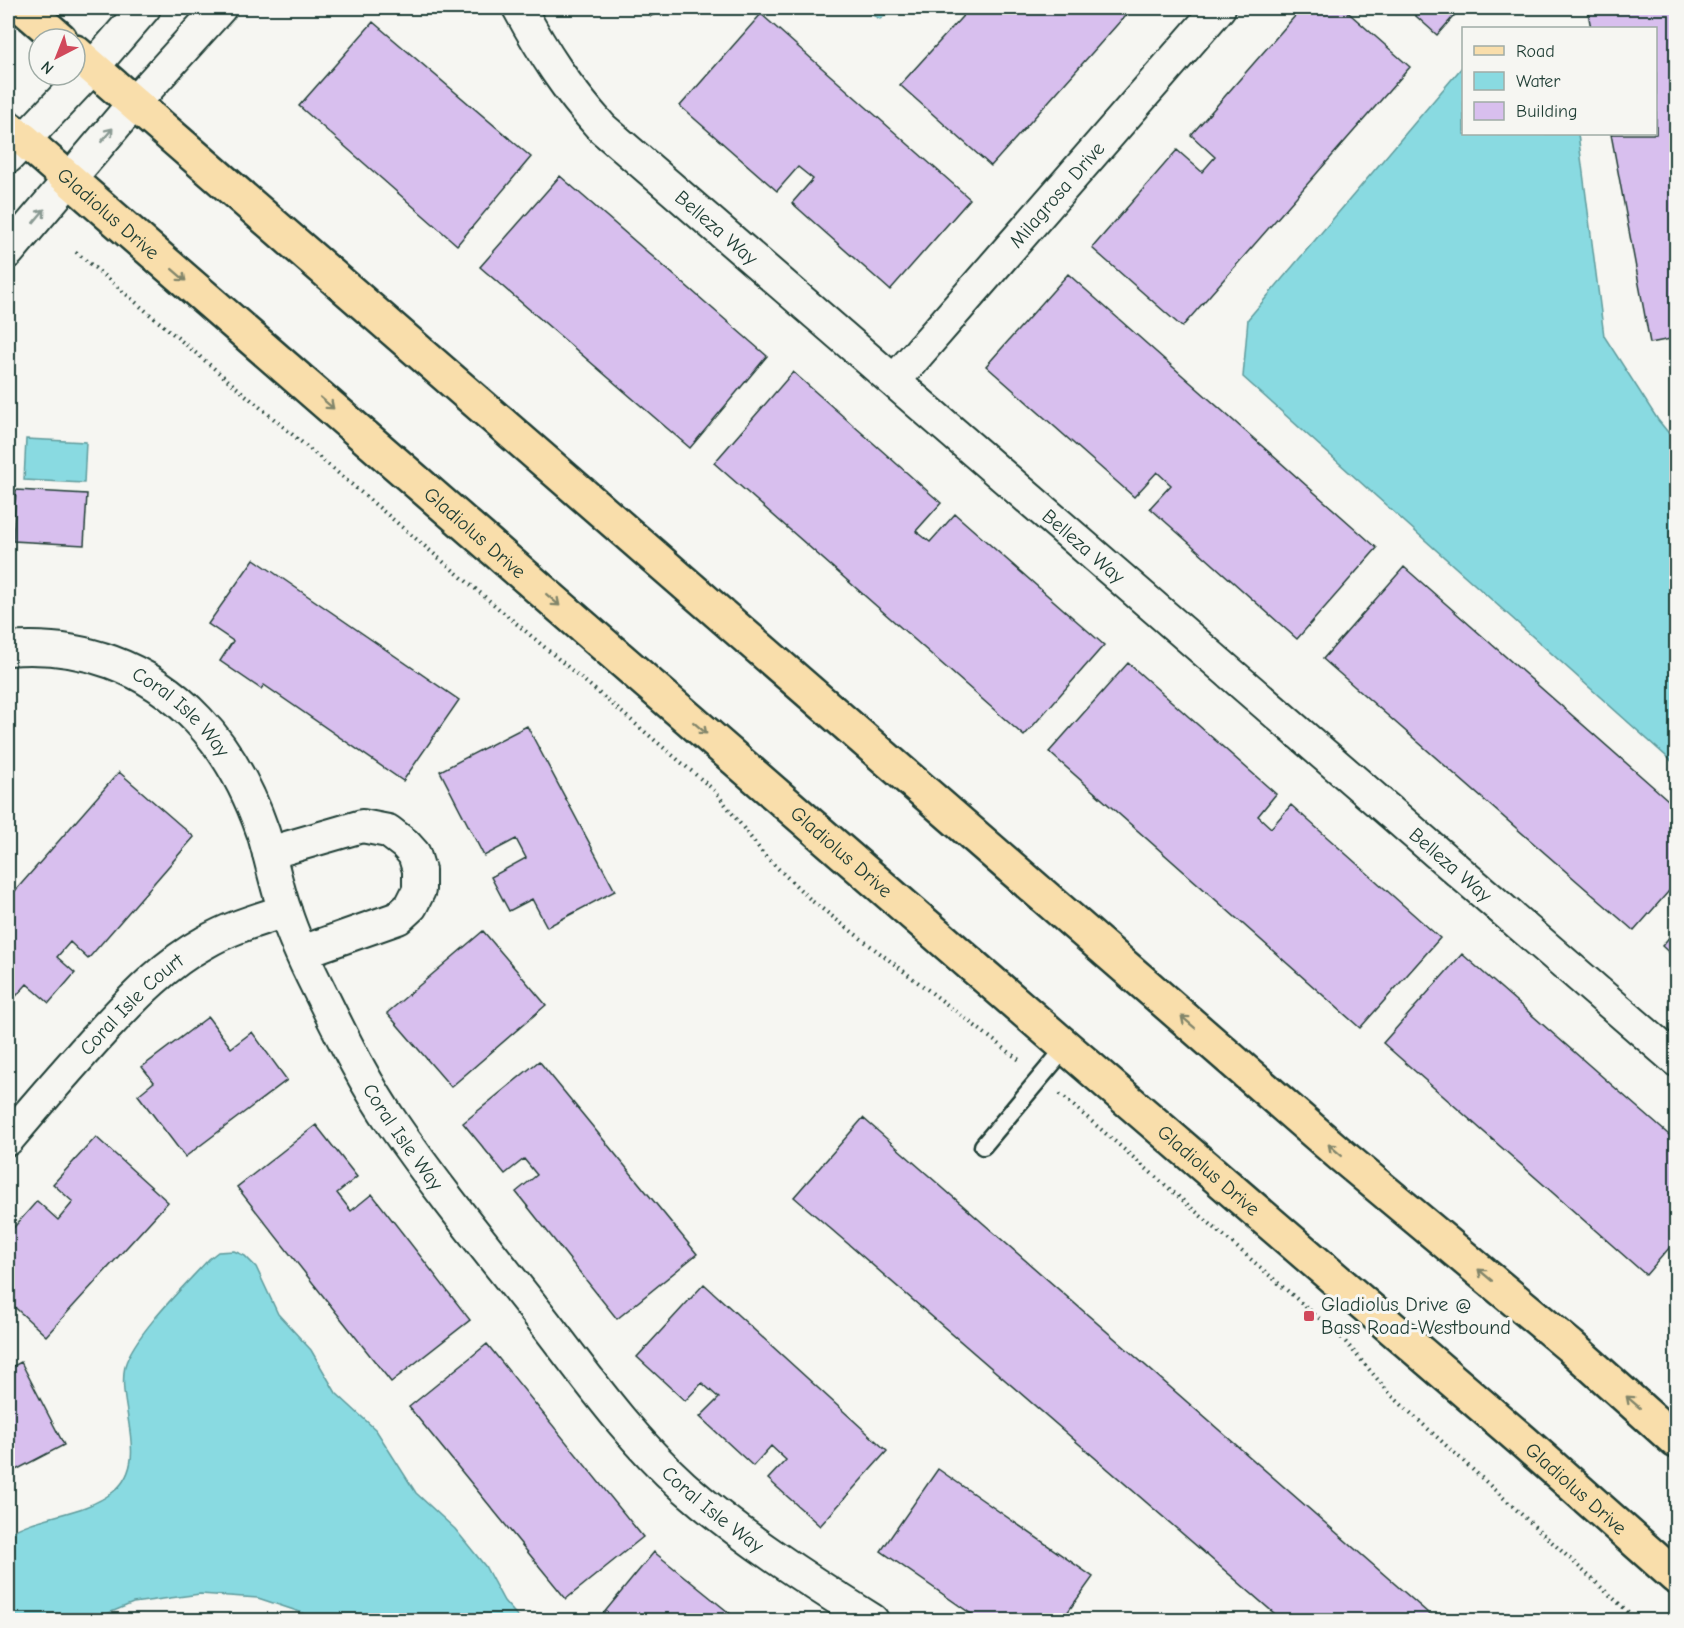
<svg xmlns="http://www.w3.org/2000/svg" width="1684" height="1628" font-family="'Comic Neue',sans-serif">
<rect width="100%" height="100%" fill="#f6f6f2"/>
<filter id="ink" filterUnits="userSpaceOnUse"><feTurbulence type="fractalNoise" baseFrequency=".0167" numOctaves="2"/><feDisplacementMap in="SourceGraphic" scale="12" xChannelSelector="R" yChannelSelector="G"/><feConvolveMatrix kernelMatrix="1 2 1 2 8 2 1 2 1" color-interpolation-filters="sRGB"/></filter>
<g filter="url(#ink)">
<path fill="#89dae1" stroke="#5f9b9c" stroke-width="1.5" d="M859,8H896L880,19Z
M1463,66L1464,134H1578L1604,336L1658,420L1676,442V765L1243,377L1248,319Z
M26,439L86,442L84,483L24,480Z
M234,1251L245,1256L256,1267L278,1314L311,1350L336,1393L376,1430L416,1493L455,1529L485,1566L504,1601L521,1620H319L309,1615L258,1598L200,1594L133,1603L92,1620H8V1534C40,1514 82,1516 113,1492C152,1461 116,1406 125,1366C133,1336 186,1284 209,1259L218,1252Z"/>
<path fill="#d8bfee" stroke="#1f3d34" stroke-width="1.5" d="M647,8H668L651,16Z
M970,8H1132L991,166L900,85Z
M1302,8H1343L1410,67L1182,327L1092,248L1177,150L1202,172L1215,157L1191,135Z
M1407,8H1461L1437,35Z
M1587,8H1676V338L1650,343L1611,134H1656V28H1591Z
M761,14L970,199L890,290L792,203L813,179L798,167L777,191L680,106Z
M373,22L531,157L457,245L299,106Z
M560,176L767,356L690,448L480,267Z
M1068,274L1377,548L1297,639L1150,508L1171,485L1157,472L1134,497L986,366Z
M793,372L941,503L916,531L930,542L955,514L1104,645L1024,736L714,463Z
M16,490L87,494L84,545L13,541Z
M254,559L459,700L403,781L264,685L261,689L220,661L233,641L208,624Z
M1404,567L1676,807V883L1634,931L1323,659Z
M1128,663L1276,794L1258,816L1271,828L1291,805L1440,938L1360,1028L1049,752Z
M527,726L615,891L547,927L532,899L509,911L491,877L526,858L516,839L484,856L440,771Z
M119,772L194,837L88,959L70,942L57,957L75,973L49,1003L27,984L8,1005V899Z
M1676,929V959L1662,946Z
M483,931L546,1005L451,1087L387,1013Z
M1462,954L1676,1141V1240L1646,1275L1383,1043Z
M208,1017L231,1048L252,1032L287,1080L185,1157L138,1095L154,1082L142,1067Z
M539,1061L697,1254L617,1319L516,1192L537,1175L524,1159L505,1174L463,1123Z
M863,1118L1436,1620H1282L794,1197Z
M316,1125L357,1177L337,1193L351,1211L372,1194L470,1320L391,1382L237,1187Z
M96,1137L168,1202L46,1336L8,1301V1234L37,1201L58,1220L73,1202L53,1184Z
M704,1284L887,1451L820,1526L768,1479L786,1460L771,1446L753,1466L700,1417L719,1398L702,1383L685,1401L637,1357Z
M487,1344L643,1537L566,1599L409,1407Z
M21,1362L64,1445L8,1474V1369Z
M938,1469L1093,1577L1062,1620H980L881,1551Z
M654,1552L738,1620H598Z"/>
<g fill="none" stroke-linecap="round" stroke-linejoin="round">
<g stroke="#1f3d34" stroke-width="21">
<path id="lane" d="M983,1146L1066,1047"/>
</g>
<g stroke="#1f3d34" stroke-width="36">
<g id="street">
<path id="s1" d="M519,8C544,54 566,88 602,128L1676,1060"/>
<path d="M8,157L93,67L144,8"/>
<path d="M8,252L134,103L220,8"/>
<path id="s2" d="M895,380L1219,8"/>
<path id="s3" d="M8,649C81,643 147,666 198,720C228,751 249,792 263,832C271,858 276,885 285,911C293,936 305,962 317,986C340,1032 363,1081 393,1124C439,1191 492,1255 542,1319C586,1376 629,1437 683,1486C741,1537 806,1579 872,1620"/>
<path d="M269,853L362,826L388,831L405,844L414,854L419,870V890L411,906L398,918L302,952"/>
<path id="s4" d="M8,1139C40,1101 73,1063 107,1026C137,994 166,964 204,943C229,928 257,920 285,911"/>
</g>
</g>
<g stroke="#1f3d34" stroke-width="38">
<g id="primary">
<path d="M24,8L60,39"/>
<path d="M75,52L1341,1155L1570,1346L1676,1441"/>
<path id="s5" d="M8,128L23,139L1066,1047L1524,1442L1676,1577"/>
</g>
</g>
<path stroke="#1f3d34" stroke-width="4" stroke-dasharray="1.5 4.5" stroke-linecap="butt" d="M76,252L715,791L765,856L812,901L1022,1062
M1060,1094L1343,1339L1391,1395L1637,1620"/>
<use href="#lane" stroke="#f6f6f2" stroke-width="16"/>
<use href="#street" stroke="#f6f6f2" stroke-width="32"/>
<use href="#primary" stroke="#f9deab" stroke-width="33"/>
</g>
<defs><path id="oneway-shaft" d="M-6 0H5M1.5-3L5.5 0L1.5 3" fill="none" stroke-width="1.6" stroke-linecap="round" stroke-linejoin="round" transform="scale(1.5)"/></defs>
<g stroke="#8a9a93">
<use href="#oneway-shaft" transform="translate(107 135) rotate(-50)"/>
<use href="#oneway-shaft" transform="translate(39 216) rotate(-50)"/>
</g>
<g stroke="#81856a">
<use href="#oneway-shaft" transform="translate(179 275) rotate(41)"/>
<use href="#oneway-shaft" transform="translate(327 403) rotate(41)"/>
<use href="#oneway-shaft" transform="translate(553 600) rotate(41)"/>
<use href="#oneway-shaft" transform="translate(700 728) rotate(41)"/>
<use href="#oneway-shaft" transform="translate(1188 1022) rotate(-139)"/>
<use href="#oneway-shaft" transform="translate(1335 1150) rotate(-139)"/>
<use href="#oneway-shaft" transform="translate(1485 1275) rotate(-140)"/>
<use href="#oneway-shaft" transform="translate(1633 1402) rotate(-139)"/>
</g>
</g>
<rect fill="#d1495b" stroke="#f6f6f2" stroke-width="2" x="1303" y="1310" width="12" height="12" rx="3"/>
<g text-anchor="middle" stroke-width="6" stroke-linejoin="round" paint-order="stroke">
<g font-size="20" fill="#1f3d34" stroke="#f6f6f2">
<text dy="7" stroke="none"><textPath href="#s2" startOffset="246">Milagrosa Drive</textPath></text>
<text dy="7" stroke="none"><textPath href="#s5" startOffset="132">Gladiolus Drive</textPath></text>
<text dy="7" stroke="none"><textPath href="#s1" startOffset="298">Belleza Way</textPath></text>
<text dy="7" stroke="none"><textPath href="#s5" startOffset="618">Gladiolus Drive</textPath></text>
<text dy="7" stroke="none"><textPath href="#s1" startOffset="784">Belleza Way</textPath></text>
<text dy="7" stroke="none"><textPath href="#s3" startOffset="192">Coral Isle Way</textPath></text>
<text dy="7" stroke="none"><textPath href="#s5" startOffset="1104">Gladiolus Drive</textPath></text>
<text dy="7" stroke="none"><textPath href="#s1" startOffset="1270">Belleza Way</textPath></text>
<text dy="7" stroke="none"><textPath href="#s4" startOffset="183">Coral Isle Court</textPath></text>
<text dy="7" stroke="none"><textPath href="#s3" startOffset="678">Coral Isle Way</textPath></text>
<text dy="7" stroke="none"><textPath href="#s5" startOffset="1590">Gladiolus Drive</textPath></text>
<text dy="7" stroke="none"><textPath href="#s5" startOffset="2076">Gladiolus Drive</textPath></text>
<text dy="7" stroke="none"><textPath href="#s3" startOffset="1164">Coral Isle Way</textPath></text>
</g>
<g font-size="20" fill="#1f3d34" stroke="#f6f6f2" text-anchor="start">
<text x="1321" y="1311">Gladiolus Drive @<tspan x="1321" dy="23">Bass Road-Westbound</tspan></text>
</g>
</g>
<rect width="1684" height="1628" fill="none" stroke="#f6f6f2" stroke-width="30"/>
<rect x="15" y="15" width="1654" height="1598" fill="none" stroke="#1f3d34" stroke-width="2" filter="url(#ink)"/>
<rect x="1462" y="27" width="195" height="108" fill="#f6f6f2" stroke="#a0aca6" stroke-width="1.5"/>
<rect x="1474" y="46" width="30" height="9" fill="#f9deab" stroke="#a0aca6" stroke-width="1.5"/>
<text x="1516" y="57" font-size="18" fill="#1f3d34">Road</text>
<rect x="1474" y="72" width="30" height="18" fill="#89dae1" stroke="#a0aca6" stroke-width="1.5"/>
<text x="1516" y="87" font-size="18" fill="#1f3d34">Water</text>
<rect x="1474" y="102" width="30" height="18" fill="#d8bfee" stroke="#a0aca6" stroke-width="1.5"/>
<text x="1516" y="117" font-size="18" fill="#1f3d34">Building</text>
<g transform="translate(57 57) rotate(222)"><circle r="28" fill="#f6f6f2" stroke="#a0aca6" stroke-width="1.5"/>
<path d="M0-4.5L10 22L0 15L-10 22Z" fill="#d1495b"/>
<text y="-9" font-size="16" font-weight="bold" text-anchor="middle" fill="#1f3d34">N</text>
</g>
</svg>
